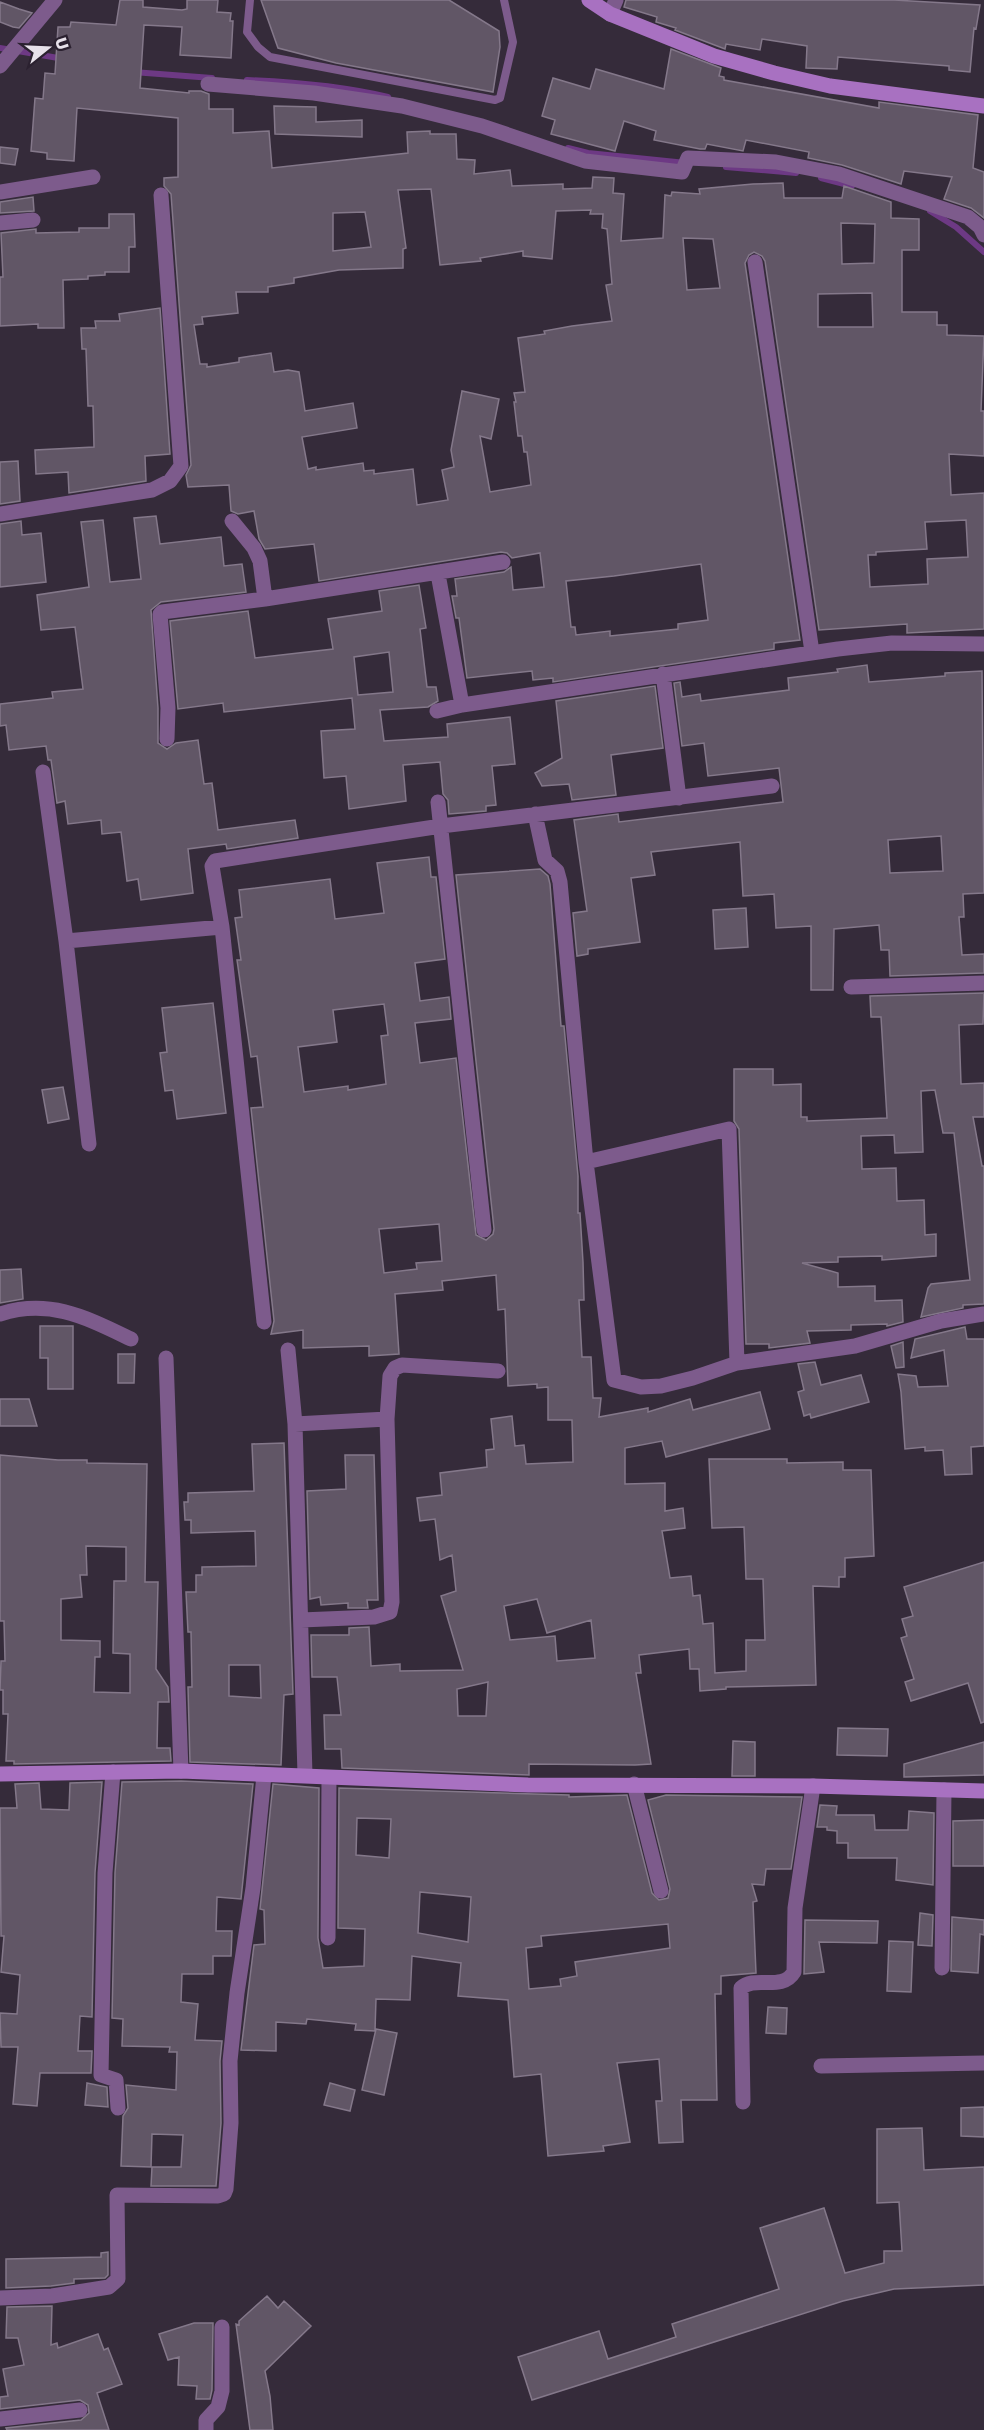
<svg xmlns="http://www.w3.org/2000/svg" width="984" height="2430" font-family="'Golos Text',sans-serif">
<rect width="100%" height="100%" fill="#352b3a"/>
<g fill="none" stroke-linecap="round" stroke-linejoin="round">
<path stroke="#6d3984" stroke-width="6" d="M0,48L64,59
M133,72L212,78
M247,80C294,82 342,86 388,97
M568,148L588,153L686,163
M726,167L796,173
M821,178L852,186
M930,211L956,227L984,252"/>
</g>
<path fill="#615666" stroke="#84788a" stroke-width="1.5" fill-rule="evenodd" d="M120,0H143V7L182,10L187,9V0H218L217,12L231,13L230,21H233L231,58L180,55L182,27L144,25L140,88L189,93V91H201L209,94V109H233V133L269,131L272,168L408,153L407,132L430,131V134H456L457,159L475,160L474,174L510,170L512,186L563,184V189L592,188L593,177L614,178L613,193L624,194L621,241L663,238L665,195L671,196L672,192L700,194L699,189L753,184L783,183L784,198H842L844,186L891,202V218L919,219V250H902V312H937V325H947V335L984,336L981,411H984V456L949,454L951,495L984,493V629L907,633V624L819,630L765,261L762,256L754,252L749,255L745,263L800,640L774,643V649L553,682V678L533,680L532,671L467,678L459,618H456L452,596H457L455,579L504,572L511,567L513,590L544,587L540,553L512,558L507,553L501,552L319,581L314,544L265,549L259,539L254,511L238,514L231,511L229,485L188,487L186,475L191,465L171,194L164,186V178L178,177V118L77,108L74,161L47,159V153L31,151L35,98L43,99L45,73L55,74L58,27H70L71,22L116,25ZM431,189L440,265L481,261L480,258L523,251V256L552,259L556,211L591,210L590,214H603L602,228L607,229L612,284L606,285L612,321L572,326L544,331L545,334L518,338L525,392L514,393L516,402H514L518,436H522L524,452H527L531,485L490,492L480,436L491,439L499,399L462,391L451,450L454,467L442,470L448,500L417,505L413,469L374,474V470L364,471L363,463L316,470V467L308,469L302,437L357,428L353,403L305,411L299,372L288,370L274,372L271,353L239,358V362L207,367V364H200L194,325L203,324L202,317L238,313L236,292H268V287L294,283V278L339,270L403,268V249L406,248L398,190ZM365,212L371,247L333,251V213ZM841,223L875,224L874,263L842,264ZM683,238L713,239L720,288L687,290ZM872,293L873,327H818V294ZM966,520L968,557L927,559L928,584L870,587L868,555H876V552L927,549L925,522ZM701,564L708,620L678,624V629L610,636V631L576,635L575,627H571L566,581L614,576Z
M261,0H449L499,31L500,47L493,92L336,63L278,48Z
M626,0H894L980,5L976,29L974,28L970,72L949,70V66L838,57L837,69L806,68L807,46L762,39L760,50L726,44L725,49L675,30L676,28L656,22L657,17L624,7Z
M0,2L19,9L32,13L19,28L13,27L0,22Z
M671,49L721,68L719,76L724,77V80L879,108V102L978,115L973,168L984,172V218L971,208L944,199L952,177L904,171L901,184L842,165L808,158L809,152L746,140L743,151L707,144L705,149H700L654,140L656,131L624,121L615,151L551,134L555,120L542,116L553,78L590,89L596,69L664,89Z
M274,106L316,107V122L362,120V137L275,134Z
M0,147L18,149L15,165L0,163Z
M33,197L34,211L0,213V202Z
M109,214H134L135,247H129V272H105V275L88,276V279L63,280L64,328H38V324L0,326V277H3L1,233L36,229V233L79,232V228H109Z
M160,308L170,454L145,456L146,481L69,493L68,472L36,474L35,450L94,447L93,406H88L86,349H82L81,328H96L95,321H120L119,314Z
M18,461L20,501L0,504V462Z
M156,516L160,544L221,537L224,566L242,564L246,592L161,602L151,610L158,708V743L167,749L176,743L198,740L204,784L212,783L218,830L295,820L298,838L227,849L226,844L188,849L193,893L141,900L138,879L127,881L121,832L102,834L101,820L68,824L65,801L57,803L51,760H48L46,746L9,750L6,725L0,726V704L53,698L52,692L83,689L75,627L41,630L37,595L89,587L81,522L103,520L110,582L141,579L134,518Z
M21,521L22,535L41,533L46,582L0,587V524Z
M419,585L426,628L420,629L427,687H436L438,701L428,707L380,710L384,741L448,737L447,724L510,717L515,764L492,766L496,805L486,806V811L449,814L448,800L443,794L440,762L403,765L406,801L349,809L346,776L324,778L321,731L355,729L352,698L224,712L223,703L178,709L170,621L248,611L255,658L333,649L328,619L382,611L379,591ZM389,652L393,692L358,695L354,657Z
M867,665L869,682L945,676V673L982,671L984,893L963,894L964,917H959L962,955L984,954V973L890,976L889,950H881L879,925L834,929L833,990H811V926L776,928L774,894L743,896L740,842L651,852L655,875L631,878L640,942L588,949V954L577,956L573,913L587,911L574,820L618,814L619,822L783,802L779,768L708,776L704,743L682,746L674,683L680,682L682,697L700,694L701,701L789,690L788,678L838,672L837,669ZM941,836L943,871L890,873L888,840Z
M655,686L663,748L611,755L616,795L572,800L569,784L542,786L535,773L562,758L556,701Z
M429,857L431,877H436L445,959L415,963L420,1001L449,997L451,1019L415,1023L420,1063L456,1058L476,1235L486,1240L493,1234L494,1229L456,875L540,869L548,876L550,884L561,1026H564L578,1176V1213H580L583,1262L584,1300H579L582,1357H591L593,1398H601L599,1417L648,1408V1412L690,1399L693,1410L760,1392L770,1429L666,1457L662,1441L625,1448V1484L665,1483V1511L683,1508L685,1528L662,1531L670,1578L691,1576L693,1596L700,1595L703,1624L713,1623L715,1673L746,1671V1640H765L763,1579H746L744,1527L712,1528L709,1459H787V1463L843,1462V1470H871L874,1556L845,1558V1577H839V1587L813,1586L816,1685L726,1687V1689L700,1691L699,1669H690L689,1649L639,1655L641,1673H636L651,1764L635,1765L529,1764V1775L342,1768L341,1749H325L324,1715H341L337,1677H312L311,1635H349V1628L369,1627L371,1666L400,1664V1671L463,1670L441,1596L456,1591L452,1555L440,1560L435,1519L420,1521L417,1498L442,1495L440,1473L487,1467L486,1450L494,1449L491,1419L512,1416L515,1446L524,1445L526,1464L573,1462L572,1420H548V1387L537,1388V1384L508,1386L505,1309L498,1310L496,1275L442,1281L443,1290L395,1294L399,1354L369,1356V1346L303,1348V1330L271,1334L274,1321L251,1108L263,1107L257,1056L251,1057L237,960H241L235,918L242,917L239,890L330,879L335,919L384,913L377,863ZM384,1004L388,1035L381,1036L386,1084L348,1090V1086L304,1092L298,1047L337,1042L333,1010ZM439,1224L442,1261L416,1263L417,1269L384,1273L379,1229ZM537,1599L547,1633L591,1620L595,1658L557,1661L555,1636L510,1640L504,1606ZM488,1682L486,1716H458L457,1689Z
M746,908L748,947L715,949L713,910Z
M984,993L983,1024L959,1025L961,1084L984,1083V1117H973L982,1166H984V1304L963,1305V1308L921,1317L928,1288L931,1284L970,1280L954,1133H943L935,1090L921,1091L923,1152L895,1153L894,1135L861,1136L862,1169L896,1168L897,1201L924,1200L925,1235L936,1234V1256L882,1260V1256L838,1257V1262L802,1263L838,1273V1287L875,1286V1301L902,1300L903,1322L887,1326V1324L851,1325V1330L807,1331L810,1343L769,1348V1344H746L739,1129L734,1121V1069H773V1085L801,1084V1117H807V1121L887,1118L881,1017H871L870,996Z
M213,1003L226,1113L177,1119L173,1090L165,1091L160,1053L167,1052L162,1008Z
M63,1087L69,1119L48,1123L42,1090Z
M21,1269L23,1299L0,1303V1270Z
M40,1326H73V1389H48V1358H40Z
M965,1327L967,1339H984V1446L971,1447L972,1474L945,1475L943,1450L925,1451V1447L905,1449L901,1392L898,1374L916,1376L918,1387L948,1386L944,1350L911,1358L915,1339Z
M903,1342L904,1367L896,1368L891,1346Z
M118,1354H135L134,1383H118Z
M815,1362L821,1385L861,1375L869,1402L811,1418L810,1414L804,1416L798,1392L804,1390L798,1364Z
M0,1399H29L37,1426H0Z
M284,1443L293,1694L284,1695L281,1765L190,1762L188,1687H192L191,1632H188L186,1592H196V1575H202V1567L256,1566L255,1531L191,1533V1520H185L184,1502H188V1493L254,1491L252,1444ZM229,1665H260L261,1698L229,1696Z
M0,1455L58,1460H87V1463L147,1464L145,1582H158L156,1669L168,1687L169,1702H158L157,1748H170L171,1761L14,1764V1761H6L8,1714H3V1690H0L1,1661H5L4,1621H0ZM86,1546L126,1547V1581H114L113,1653L130,1654V1693L94,1692L95,1657H100V1641L61,1640V1599L82,1597L80,1575H87Z
M345,1455H374L378,1600H367L368,1608H348V1603L321,1605L320,1597L310,1599L307,1491L346,1489Z
M984,1562V1722L981,1723L968,1683L911,1701L905,1682L914,1679L901,1638L907,1636L902,1619L913,1616L904,1587Z
M838,1728L888,1729L887,1756L837,1755Z
M733,1741L755,1742V1776H732Z
M984,1742V1775L904,1777V1764Z
M181,1781L253,1784L241,1899L217,1897L216,1931H232L231,1956H213V1974H182L181,2002L198,2004L195,2040L222,2041L220,2061L221,2123L216,2186H151L152,2167H181L183,2135L152,2134L151,2167L121,2166L123,2116L128,2108L126,2085L176,2090L177,2052H169L170,2047L122,2046L123,2019L112,2018L115,1873L122,1782Z
M102,1782L95,1873L92,2017L80,2016L78,2051H92L91,2073H40L37,2106L13,2104L18,2047H1L0,2013L17,2014L20,1975L1,1972L4,1936H1L0,1808H17L15,1784L39,1783L41,1809L69,1810L70,1783Z
M273,1784L319,1788L318,1938L323,1968L364,1966L365,1929L338,1928L339,1788L569,1795V1797L627,1795L652,1893L659,1900L668,1898L670,1889L648,1800L666,1795L802,1797L791,1869H766L764,1885L752,1884L757,1901L753,1902L756,1973L721,1976V1994H715L717,2100H681L683,2142L659,2143L656,2101H662L659,2059L617,2063L630,2142L603,2146L604,2151L548,2156L541,2074L514,2077L508,2000L458,1996L461,1963L412,1956L410,2000L376,1999L375,2031L355,2030L356,2024L307,2019L306,2024L276,2022V2051L241,2050L254,1945L265,1944L264,1910L260,1909ZM357,1818L391,1819L389,1858L356,1855ZM420,1892L471,1897L468,1942L418,1933ZM668,1924L670,1948L575,1962L577,1976L560,1979L561,1986L529,1989L526,1948L542,1946L541,1936Z
M820,1805L837,1806L836,1815H874L875,1830H908L909,1811L934,1813L933,1885L896,1880L897,1858H848V1843H837V1831L827,1830V1827H817Z
M984,1820V1866H953V1821Z
M920,1913L933,1915L932,1946L918,1945Z
M952,1917L984,1920V1935L980,1934L978,1973L951,1971Z
M805,1920L878,1921L877,1943L819,1942L824,1972L804,1974Z
M889,1941L913,1942L911,1992L887,1991Z
M768,2007L787,2008L786,2034L766,2033Z
M376,2029L397,2033L384,2095L362,2090Z
M87,2083L107,2087L108,2107L85,2105Z
M330,2083L355,2090L350,2111L324,2105Z
M984,2107V2137L961,2136V2108Z
M922,2128L924,2170L984,2167V2285L894,2289L843,2301L532,2400L518,2357L599,2331L608,2359L676,2337L672,2324L779,2289L760,2228L824,2208L845,2273L884,2263V2251H902L899,2202L877,2203V2129Z
M108,2252V2275L105,2278L74,2279V2283L51,2286L6,2288V2259L101,2257V2253Z
M267,2296L278,2308L284,2301L311,2326L265,2371L270,2396L273,2430H250L236,2324L239,2325V2321Z
M52,2306L51,2345L57,2343L58,2348L98,2334L104,2350L108,2348L122,2384L97,2393L109,2430H7L6,2428L81,2420L89,2413L88,2405L80,2400L0,2409V2397L8,2396L3,2369L24,2365L18,2338H6L7,2307Z
M194,2323H213L212,2390L210,2399H196L197,2386L178,2385L179,2357L168,2360L159,2334Z"/>
<g fill="none" stroke-linecap="round" stroke-linejoin="round">
<path stroke="#7d5b8c" stroke-width="8" d="M250,0L247,32L258,47L270,57L495,100L500,98L513,42L504,0"/>
<path stroke="#7d5b8c" stroke-width="15" d="M610,14L616,0
M0,66L55,0
M208,84L314,93L402,106L482,126L585,161L682,172L688,158L776,162L839,174L968,217L980,227L984,235
M0,192L93,177
M0,223L33,220
M755,262L812,652
M0,514L152,490L170,481L181,466L161,195
M232,521L254,548L260,561L265,599
M438,574L462,705
M663,674L679,798
M437,711L462,705L838,649L892,643L984,644
M167,739L168,708L160,614L162,612L265,599L503,562
M43,772L66,941L222,927
M438,802L484,1230
M535,814L545,860L557,871L560,882L586,1162L614,1380L641,1387L661,1386L693,1378L737,1363L855,1346L941,1321L984,1314
M66,941L89,1144
M851,987L984,983
M586,1162L729,1129L737,1363
M0,1314C50,1298 87,1318 131,1339
M264,1322L222,927L212,866L215,861L441,826L772,786
M288,1350L295,1424L305,1775
M166,1358L181,1771
M295,1424L387,1419
M301,1620L374,1617L390,1612L392,1602L387,1419L390,1376L395,1368L402,1365L498,1371
M113,1772L105,1873L101,2075L116,2080L118,2108
M634,1784L661,1891
M328,1938L329,1778
M942,1968L944,1790
M821,2066L984,2063
M743,2102L741,1988C755,1975 782,1992 794,1972L795,1908L813,1786
M0,2298L52,2296L109,2287L118,2279L117,2195L218,2196L224,2194L226,2189L231,2123L230,2061L237,1993L253,1888L264,1775
M0,2419L80,2410
M206,2430V2420L218,2407L222,2391V2327"/>
<path stroke="#a871c1" stroke-width="15" d="M589,0L610,14L714,56L774,73L830,86L984,106
M0,1774L181,1771L528,1785L813,1786L984,1791"/>
</g>
<g transform="translate(48 48) rotate(72)" stroke="#2b2130" stroke-width="4.5" paint-order="stroke">
<path d="M0-4.5L10 22L0 15L-10 22Z" fill="#e7e1ea"/>
<text y="-9" font-size="16" font-weight="bold" text-anchor="middle" fill="#e7e1ea">U</text>
</g>
</svg>
